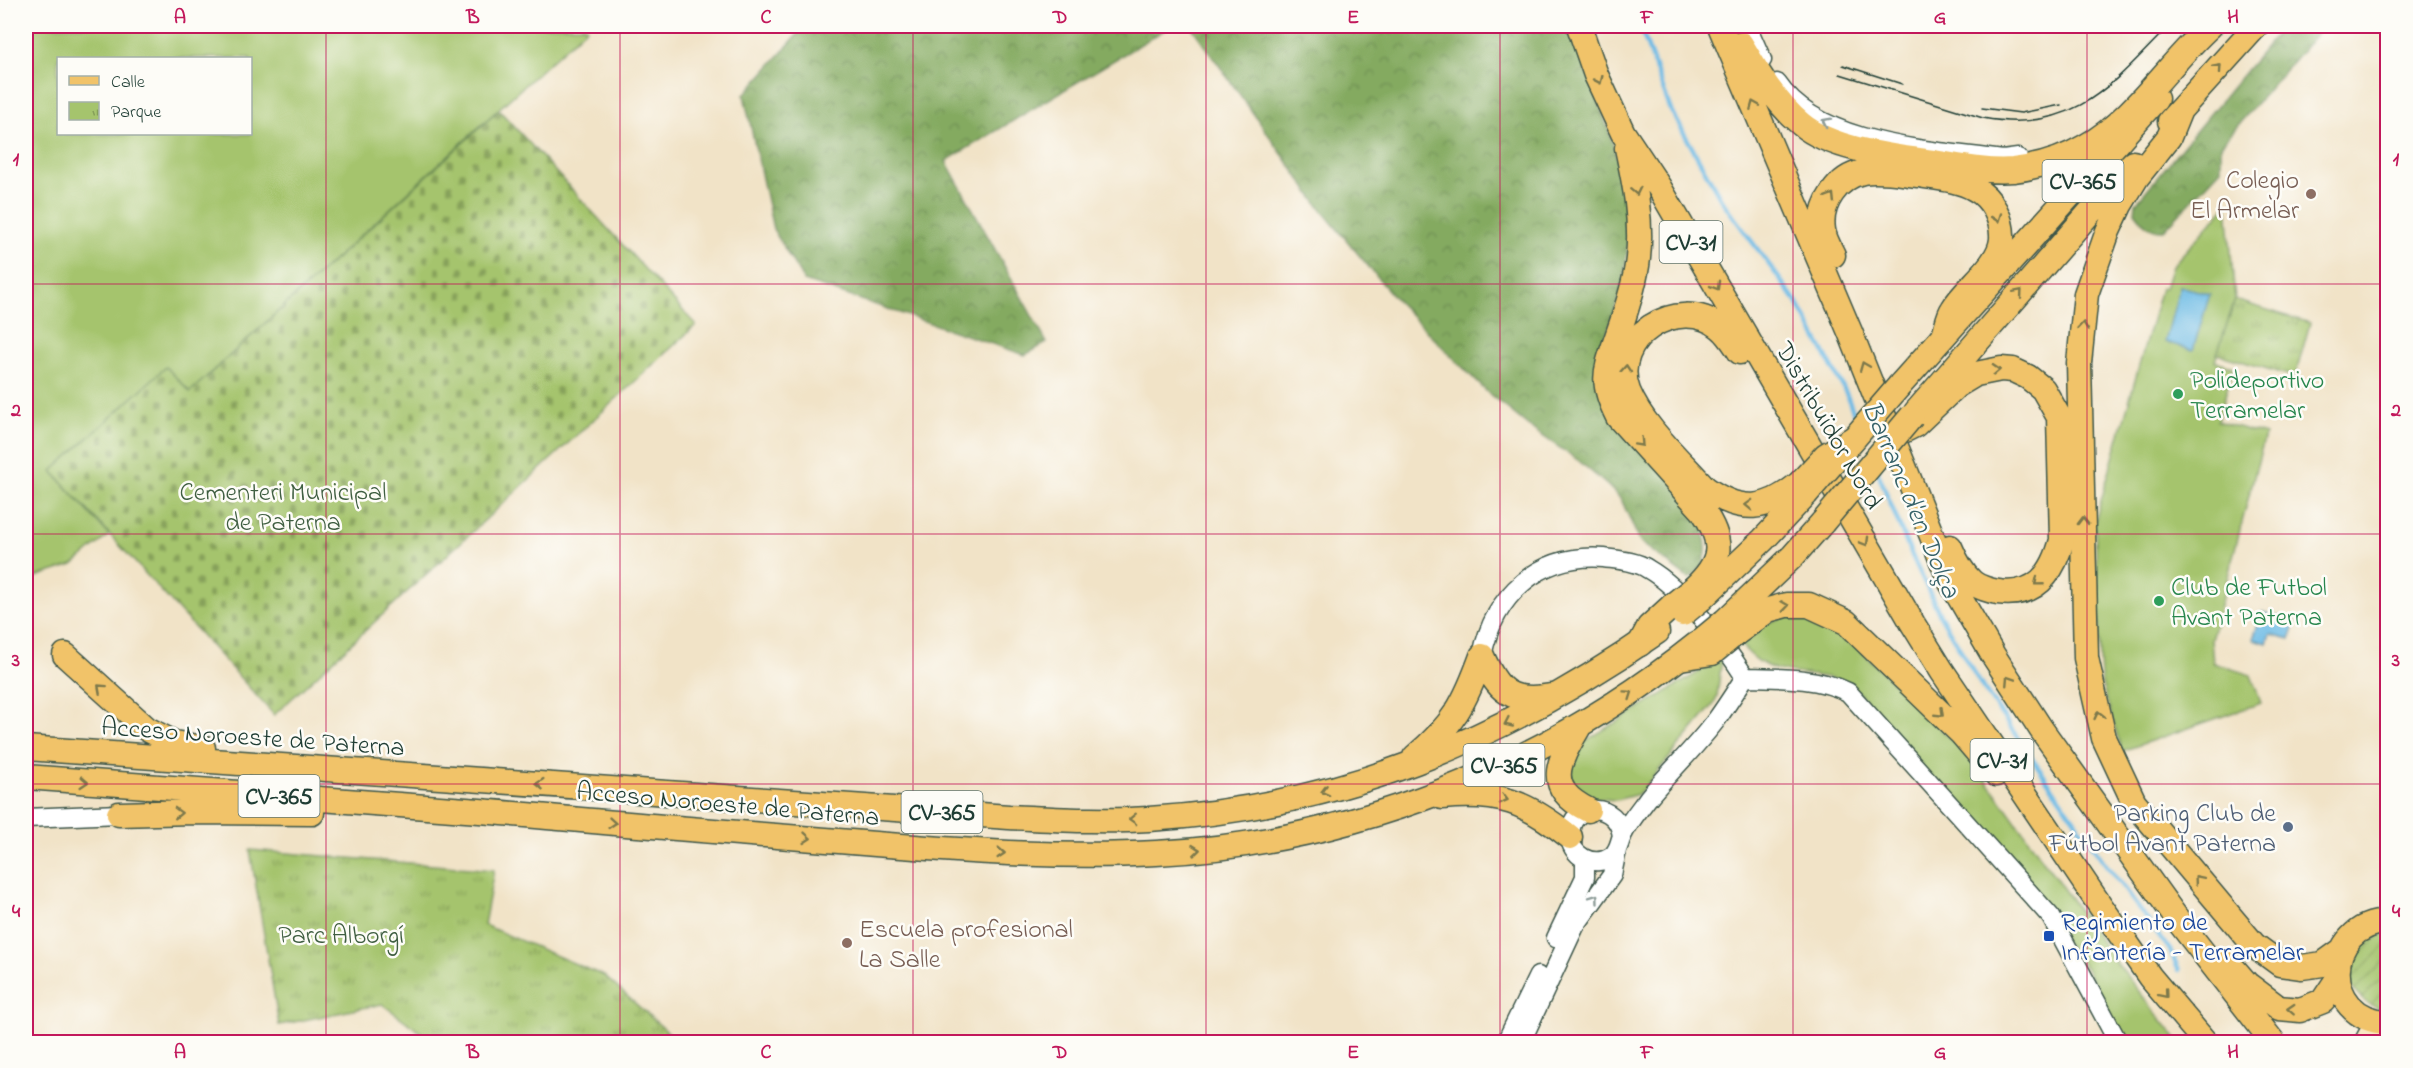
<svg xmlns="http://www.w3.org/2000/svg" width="2413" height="1068" font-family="'Indie Flower',sans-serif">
<defs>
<pattern id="forest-crowns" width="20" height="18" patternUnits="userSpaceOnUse" patternTransform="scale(1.5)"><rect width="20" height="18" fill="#84aa60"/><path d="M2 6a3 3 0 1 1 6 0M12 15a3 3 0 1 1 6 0" fill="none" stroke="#6b8c50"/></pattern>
<pattern id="cemetery-stones" width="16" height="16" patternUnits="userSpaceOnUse" patternTransform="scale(1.5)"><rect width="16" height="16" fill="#a5c46d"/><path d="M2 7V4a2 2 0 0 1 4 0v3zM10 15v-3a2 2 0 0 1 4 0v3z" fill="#86a05a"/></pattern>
<pattern id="park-tufts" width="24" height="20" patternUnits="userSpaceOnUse" patternTransform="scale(1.5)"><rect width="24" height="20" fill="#a5c46d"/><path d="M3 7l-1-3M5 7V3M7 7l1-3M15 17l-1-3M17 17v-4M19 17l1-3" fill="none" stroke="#86a05a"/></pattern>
<pattern id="garden-furrows" width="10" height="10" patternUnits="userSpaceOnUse" patternTransform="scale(1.5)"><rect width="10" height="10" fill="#a5c46d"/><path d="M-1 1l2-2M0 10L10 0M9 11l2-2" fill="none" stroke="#86a05a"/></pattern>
</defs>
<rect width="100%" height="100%" fill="#fdfcf7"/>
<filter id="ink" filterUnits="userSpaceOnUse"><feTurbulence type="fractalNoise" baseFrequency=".0167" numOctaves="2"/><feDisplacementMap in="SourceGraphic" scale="12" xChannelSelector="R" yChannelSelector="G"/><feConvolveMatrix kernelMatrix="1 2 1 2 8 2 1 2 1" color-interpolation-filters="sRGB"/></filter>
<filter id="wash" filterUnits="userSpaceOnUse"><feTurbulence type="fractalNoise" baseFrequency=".008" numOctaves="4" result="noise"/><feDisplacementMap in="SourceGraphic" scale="24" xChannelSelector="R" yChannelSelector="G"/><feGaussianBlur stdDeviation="1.35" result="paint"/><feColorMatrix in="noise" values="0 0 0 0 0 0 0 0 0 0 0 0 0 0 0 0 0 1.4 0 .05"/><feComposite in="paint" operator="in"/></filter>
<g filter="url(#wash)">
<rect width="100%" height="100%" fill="#f1e3c7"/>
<path fill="#a5c46d" stroke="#628050" stroke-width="1.5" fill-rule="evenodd" d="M26,26H585L587,28L190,392L166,367L52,471L109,535L73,565L26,580ZM58,58H250V134H58Z
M2227,205L2235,300L2215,361L2234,367L2217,421L2265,435L2211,640L2213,663L2251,675L2261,703L2122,751L2101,681L2095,522L2161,288H2165L2172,266Z
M1795,614L1834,624L1973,761L2111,956L2179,1042H2125L2085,967L1857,690C1828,667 1789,681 1760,662C1752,657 1745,649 1739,643L1758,625Z
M1722,658L1717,697L1714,704L1639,794L1616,800L1587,798L1567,780L1575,749L1580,744Z"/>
<path fill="url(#forest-crowns)" stroke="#52744a" stroke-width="1.5" d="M805,26H1171L946,161L1047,343L1025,355L804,281L773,229L744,95Z
M1191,26H1569C1596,97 1634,176 1627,254C1624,285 1613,317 1602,346L1702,519C1706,546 1713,561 1689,579L1640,542L1621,499L1608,486L1579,461L1535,431L1488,393L1399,303L1324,213Z
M2283,26H2323L2221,145V169L2164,230C2150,231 2143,223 2135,212L2136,203Z"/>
<path fill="url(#cemetery-stones)" stroke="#628050" stroke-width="1.5" d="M499,110L696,325L274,715L52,471L166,367L190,392Z"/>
<path fill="url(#park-tufts)" stroke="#628050" stroke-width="1.5" d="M2235,300L2310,323L2295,377L2217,354Z
M250,850L494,870L484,925L604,976L679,1042H434L382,1004L279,1025Z"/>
<path fill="url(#garden-furrows)" stroke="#628050" stroke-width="1.5" d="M2387,933V1010C2336,1002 2336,942 2387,933Z"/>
<path fill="#6bbae5" stroke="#457c8c" stroke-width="1.5" d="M2180,286L2210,294L2193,350L2165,342Z
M2262,612L2295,621L2290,639L2270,634L2267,643L2253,639Z"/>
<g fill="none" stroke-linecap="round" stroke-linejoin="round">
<path stroke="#6bbae5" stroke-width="4.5" d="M1640,26L1670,108L1722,201L1798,304L1846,393L1858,424
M1877,470L1908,547L1940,615L1983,688L2104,862L2170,950L2179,970"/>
</g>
</g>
<g filter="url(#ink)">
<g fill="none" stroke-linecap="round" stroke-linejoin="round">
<g stroke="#3e564a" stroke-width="21">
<path id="tertiary" d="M1747,26L1762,60
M1777,83C1820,147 1934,150 2003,160L2018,158
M1482,656C1494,595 1539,553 1604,558C1618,560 1636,561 1648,569C1683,589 1723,643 1745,677
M1745,677C1780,678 1817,677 1848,692L2051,917L2118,1042
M26,818L119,814
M1622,837C1619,801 1571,801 1570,834C1569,856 1594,869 1612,856C1619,850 1619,843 1622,836C1628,823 1640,809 1648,798C1670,771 1696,747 1717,719C1727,705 1736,691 1745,677
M1556,938L1585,877V859
M1506,1042L1538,976
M1521,1042L1575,926L1612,875L1617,850"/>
</g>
<g stroke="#3e564a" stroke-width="24">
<path id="secondary" d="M2365,1042L2376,1022"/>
</g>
<g stroke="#3e564a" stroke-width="27">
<path id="primary" d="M2180,110L2169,137L2137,177L2120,205L2108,231L2086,294L2079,363L2086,658L2104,738L2134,802L2254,945L2280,964L2302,967L2323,964L2341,951
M2170,121L2256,26
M1900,385L2156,99
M1916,412L2133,163
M1701,599L1763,540L1806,494
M1725,621L1793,556L1823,522
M65,655L147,729L174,743L203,748
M1482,656C1498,692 1510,703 1551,696
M1580,725C1559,761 1542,787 1588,810
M26,748L1009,817C1056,819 1102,822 1149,819C1341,807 1500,741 1657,632
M1415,757C1454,724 1465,703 1482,656
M26,777C172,788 319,798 466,810C532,815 598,822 664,827C739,833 814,839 888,845C978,852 1067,858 1156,853C1352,843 1544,767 1697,644
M1442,797C1500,792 1525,801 1570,837
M119,814L192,812L312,813
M2388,922C2322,923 2320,1020 2388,1022"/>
</g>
<g stroke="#3e564a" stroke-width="27">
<path id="trunk" d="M1579,26L1596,75L1623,133L1659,187L1913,624L1942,671L2093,895L2150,977L2205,1042
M1720,26L1850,332L1950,581L1993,655L2041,729L2180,923L2273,1042
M1741,44C1758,73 1775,102 1801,124C1833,151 1900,157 1940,163C1964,167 1989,172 2013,170C2038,167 2064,159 2086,146C2133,120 2170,62 2210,26
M1627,148C1635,185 1642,220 1638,258C1636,279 1625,314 1618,334C1606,370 1599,380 1618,417L1703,511C1725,543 1722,562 1694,588
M1833,255C1829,247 1824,238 1823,230C1819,204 1838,177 1863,172C1881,169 1900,173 1918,175C1937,178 1958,179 1975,189C1992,198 2003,220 2002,239C2000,265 1966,287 1953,309C1948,316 1947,327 1944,335
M1740,352C1734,343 1729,334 1720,327C1678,294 1608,338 1628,391C1642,426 1680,460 1705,488C1741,514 1767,511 1800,483
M1899,433L1915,425L1956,386L1976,374L2001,369L2013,370L2028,377L2043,389L2059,417L2062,540C2053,574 2036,597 1998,592C1990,591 1978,587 1972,582C1962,573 1955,559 1950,547
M1735,634L1768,610L1786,605H1809L1846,622L1961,733L1996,774
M1640,644L1649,627L1673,605
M1680,658L1712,653
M2227,961L2247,984L2279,1008L2300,1010L2323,1001L2337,980"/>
</g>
<use href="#tertiary" stroke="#fff" stroke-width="18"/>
<use href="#secondary" stroke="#f9e7c3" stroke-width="21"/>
<use href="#primary" stroke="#f1c369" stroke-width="24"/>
<use href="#trunk" stroke="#f1c369" stroke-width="24"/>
<path stroke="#1f3d34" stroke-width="1.5" d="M1843,65L1902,84
M1840,74L1983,118C2074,135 2112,84 2169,26
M1982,108L2021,113L2061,105"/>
<g stroke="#3e564a" stroke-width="27" stroke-linecap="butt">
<path id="primary-bridge" d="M1806,494L1900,385
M1823,522L1912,416
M1683,614L1701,599
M1702,640L1725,621"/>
</g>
<g stroke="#3e564a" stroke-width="27" stroke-linecap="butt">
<path id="trunk-bridge" d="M1800,483L1826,455L1854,438
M1673,605L1694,588
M1712,653L1735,634"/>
</g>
<use href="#primary-bridge" stroke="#f1c369" stroke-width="24"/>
<use href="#trunk-bridge" stroke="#f1c369" stroke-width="24"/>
</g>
<defs><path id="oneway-chevron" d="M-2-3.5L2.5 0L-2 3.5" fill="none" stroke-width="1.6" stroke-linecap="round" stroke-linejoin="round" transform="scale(1.5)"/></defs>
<g stroke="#7d794c">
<use href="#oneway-chevron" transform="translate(2218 68) rotate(-48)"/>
<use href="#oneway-chevron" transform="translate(1599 80) rotate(66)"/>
<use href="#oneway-chevron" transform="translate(1754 105) rotate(-113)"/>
<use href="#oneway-chevron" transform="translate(1636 191) rotate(78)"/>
<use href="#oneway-chevron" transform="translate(1831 197) rotate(-58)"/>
<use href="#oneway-chevron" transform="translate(1997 218) rotate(71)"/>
<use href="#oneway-chevron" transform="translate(1716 286) rotate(60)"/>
<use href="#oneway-chevron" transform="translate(2019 293) rotate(-49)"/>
<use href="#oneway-chevron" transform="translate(2083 326) rotate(-84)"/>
<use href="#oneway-chevron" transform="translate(1864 366) rotate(-112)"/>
<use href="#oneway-chevron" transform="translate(1626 369) rotate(-86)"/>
<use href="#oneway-chevron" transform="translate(1996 370) rotate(-3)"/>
<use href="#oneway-chevron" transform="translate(1640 443) rotate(47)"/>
<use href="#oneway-chevron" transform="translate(1749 505) rotate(-178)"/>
<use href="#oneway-chevron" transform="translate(2083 521) rotate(-91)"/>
<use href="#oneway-chevron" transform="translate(1865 542) rotate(60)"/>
<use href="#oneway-chevron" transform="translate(2038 582) rotate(141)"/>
<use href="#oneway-chevron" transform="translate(1785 606) rotate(-8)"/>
<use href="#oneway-chevron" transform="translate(2009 680) rotate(-123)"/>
<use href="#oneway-chevron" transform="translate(101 688) rotate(-138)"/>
<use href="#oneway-chevron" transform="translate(1629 694) rotate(-35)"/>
<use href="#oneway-chevron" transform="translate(1940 713) rotate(44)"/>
<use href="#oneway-chevron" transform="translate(2099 715) rotate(-103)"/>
<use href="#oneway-chevron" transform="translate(1508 723) rotate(155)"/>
<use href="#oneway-chevron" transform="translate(84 782) rotate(4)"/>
<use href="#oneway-chevron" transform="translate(540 784) rotate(-176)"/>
<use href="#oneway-chevron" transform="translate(1325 791) rotate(166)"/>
<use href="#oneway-chevron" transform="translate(1504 799) rotate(15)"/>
<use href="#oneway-chevron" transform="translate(178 813) rotate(-2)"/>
<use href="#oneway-chevron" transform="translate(1133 819) rotate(178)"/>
<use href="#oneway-chevron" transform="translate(612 823) rotate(5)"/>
<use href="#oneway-chevron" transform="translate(807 838) rotate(5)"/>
<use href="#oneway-chevron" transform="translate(1196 850) rotate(-6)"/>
<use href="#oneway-chevron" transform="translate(1001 853) rotate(4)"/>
<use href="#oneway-chevron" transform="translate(2198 879) rotate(-130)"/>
<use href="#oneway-chevron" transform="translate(2164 994) rotate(50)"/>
<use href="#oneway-chevron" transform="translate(2291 1009) rotate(-177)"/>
</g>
<g stroke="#8f9e9a">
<use href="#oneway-chevron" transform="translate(1826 122) rotate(-153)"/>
<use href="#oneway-chevron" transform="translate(1595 898) rotate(-54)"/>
</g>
</g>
<path fill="none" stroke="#c2185b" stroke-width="1.5" stroke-opacity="0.55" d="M326,26V1042M620,26V1042M913,26V1042M1206,26V1042M1500,26V1042M1793,26V1042M2087,26V1042M26,284H2388M26,534H2388M26,784H2388"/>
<g fill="#8d6e63" stroke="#fdfcf7" stroke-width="2">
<circle cx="2311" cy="194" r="6"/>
<circle cx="847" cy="943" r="6"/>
</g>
<g fill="#2e9e5b" stroke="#fdfcf7" stroke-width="2">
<circle cx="2178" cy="394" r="6"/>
<circle cx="2159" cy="601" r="6"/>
</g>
<circle fill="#5c6f8a" stroke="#fdfcf7" stroke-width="2" cx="2288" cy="827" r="6"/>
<rect fill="#1a4fb4" stroke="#fdfcf7" stroke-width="2" x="2043" y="930" width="12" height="12" rx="3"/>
<g text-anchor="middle" stroke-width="5" stroke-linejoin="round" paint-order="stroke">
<g fill="#fdfcf7" stroke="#62766e" stroke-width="1.5">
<rect x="2042.5" y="160" width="81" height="42" rx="4.5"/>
<rect x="1659.5" y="221" width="63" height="42" rx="4.5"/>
<rect x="1970.5" y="739" width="63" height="42" rx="4.5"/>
<rect x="1463.5" y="744" width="81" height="42" rx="4.5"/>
<rect x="238.5" y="775" width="81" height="42" rx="4.5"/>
<rect x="901.5" y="791" width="81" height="42" rx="4.5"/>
</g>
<g font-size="24" font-weight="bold" fill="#1f3d34">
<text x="2083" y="189">CV-365</text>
<text x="1691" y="250">CV-31</text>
<text x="2002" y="768">CV-31</text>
<text x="1504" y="773">CV-365</text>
<text x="279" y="804">CV-365</text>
<text x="942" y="820">CV-365</text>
</g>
<g font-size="26" fill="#785e54" stroke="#fdfcf7" text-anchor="end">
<text x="2299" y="188">Colegio<tspan x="2299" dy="30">El Armelar</tspan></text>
<text x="859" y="937" text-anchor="start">Escuela profesional<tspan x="859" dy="30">La Salle</tspan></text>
</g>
<g font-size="26" fill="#27864d" stroke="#fdfcf7" text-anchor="start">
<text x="2190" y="388">Polideportivo<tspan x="2190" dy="30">Terramelar</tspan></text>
<text x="2171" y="595">Club de Futbol<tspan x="2171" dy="30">Avant Paterna</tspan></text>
</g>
<g font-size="26" fill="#1f3d34" stroke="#fdfcf7">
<text transform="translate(1830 425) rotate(60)" y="9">Distribuïdor Nord</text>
<text transform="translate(253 736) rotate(4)" y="9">Acceso Noroeste de Paterna</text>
<text transform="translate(728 803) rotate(5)" y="9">Acceso Noroeste de Paterna</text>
</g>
<g font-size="26" fill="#405f42" stroke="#fdfcf7">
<text x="283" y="500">Cementeri Municipal<tspan x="283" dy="30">de Paterna</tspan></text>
<text x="341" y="943">Parc Alborgí</text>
</g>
<g font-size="26" fill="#4e5e75" stroke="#fdfcf7" text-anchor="end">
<text x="2276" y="821">Parking Club de<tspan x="2276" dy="30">Fútbol Avant Paterna</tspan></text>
</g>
<g font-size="26" fill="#164399" stroke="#fdfcf7" text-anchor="start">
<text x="2061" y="930">Regimiento de<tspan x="2061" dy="30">Infantería - Terramelar</tspan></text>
</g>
<g font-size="27" font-style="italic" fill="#366269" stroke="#fdfcf7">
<text transform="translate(1912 499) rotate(67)" y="9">Barranc d'en Dolça</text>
</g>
</g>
<rect width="2413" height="1068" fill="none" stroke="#fdfcf7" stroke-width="66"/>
<rect x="57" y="57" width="195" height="78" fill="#fdfcf7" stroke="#a4b0a9" stroke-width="1.5"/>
<rect x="69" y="76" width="30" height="9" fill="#f1c369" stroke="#a4b0a9" stroke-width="1.5"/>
<text x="111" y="87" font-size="18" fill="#1f3d34">Calle</text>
<rect x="69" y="102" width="30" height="18" fill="url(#park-tufts)" stroke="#a4b0a9" stroke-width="1.5"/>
<text x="111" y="117" font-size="18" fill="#1f3d34">Parque</text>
<rect x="33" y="33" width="2347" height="1002" fill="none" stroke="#c2185b" stroke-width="2"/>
<g font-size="20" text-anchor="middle" font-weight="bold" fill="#c2185b">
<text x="180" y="23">A</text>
<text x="473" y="23">B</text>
<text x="766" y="23">C</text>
<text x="1060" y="23">D</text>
<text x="1353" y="23">E</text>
<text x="1647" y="23">F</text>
<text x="1940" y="23">G</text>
<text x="2233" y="23">H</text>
<text x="16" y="165">1</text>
<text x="2396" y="165">1</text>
<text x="16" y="416">2</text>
<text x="2396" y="416">2</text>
<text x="16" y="666">3</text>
<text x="2396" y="666">3</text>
<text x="16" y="917">4</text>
<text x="2396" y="917">4</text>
<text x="180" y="1058">A</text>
<text x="473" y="1058">B</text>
<text x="766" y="1058">C</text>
<text x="1060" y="1058">D</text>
<text x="1353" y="1058">E</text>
<text x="1647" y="1058">F</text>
<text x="1940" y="1058">G</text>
<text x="2233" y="1058">H</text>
</g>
</svg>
